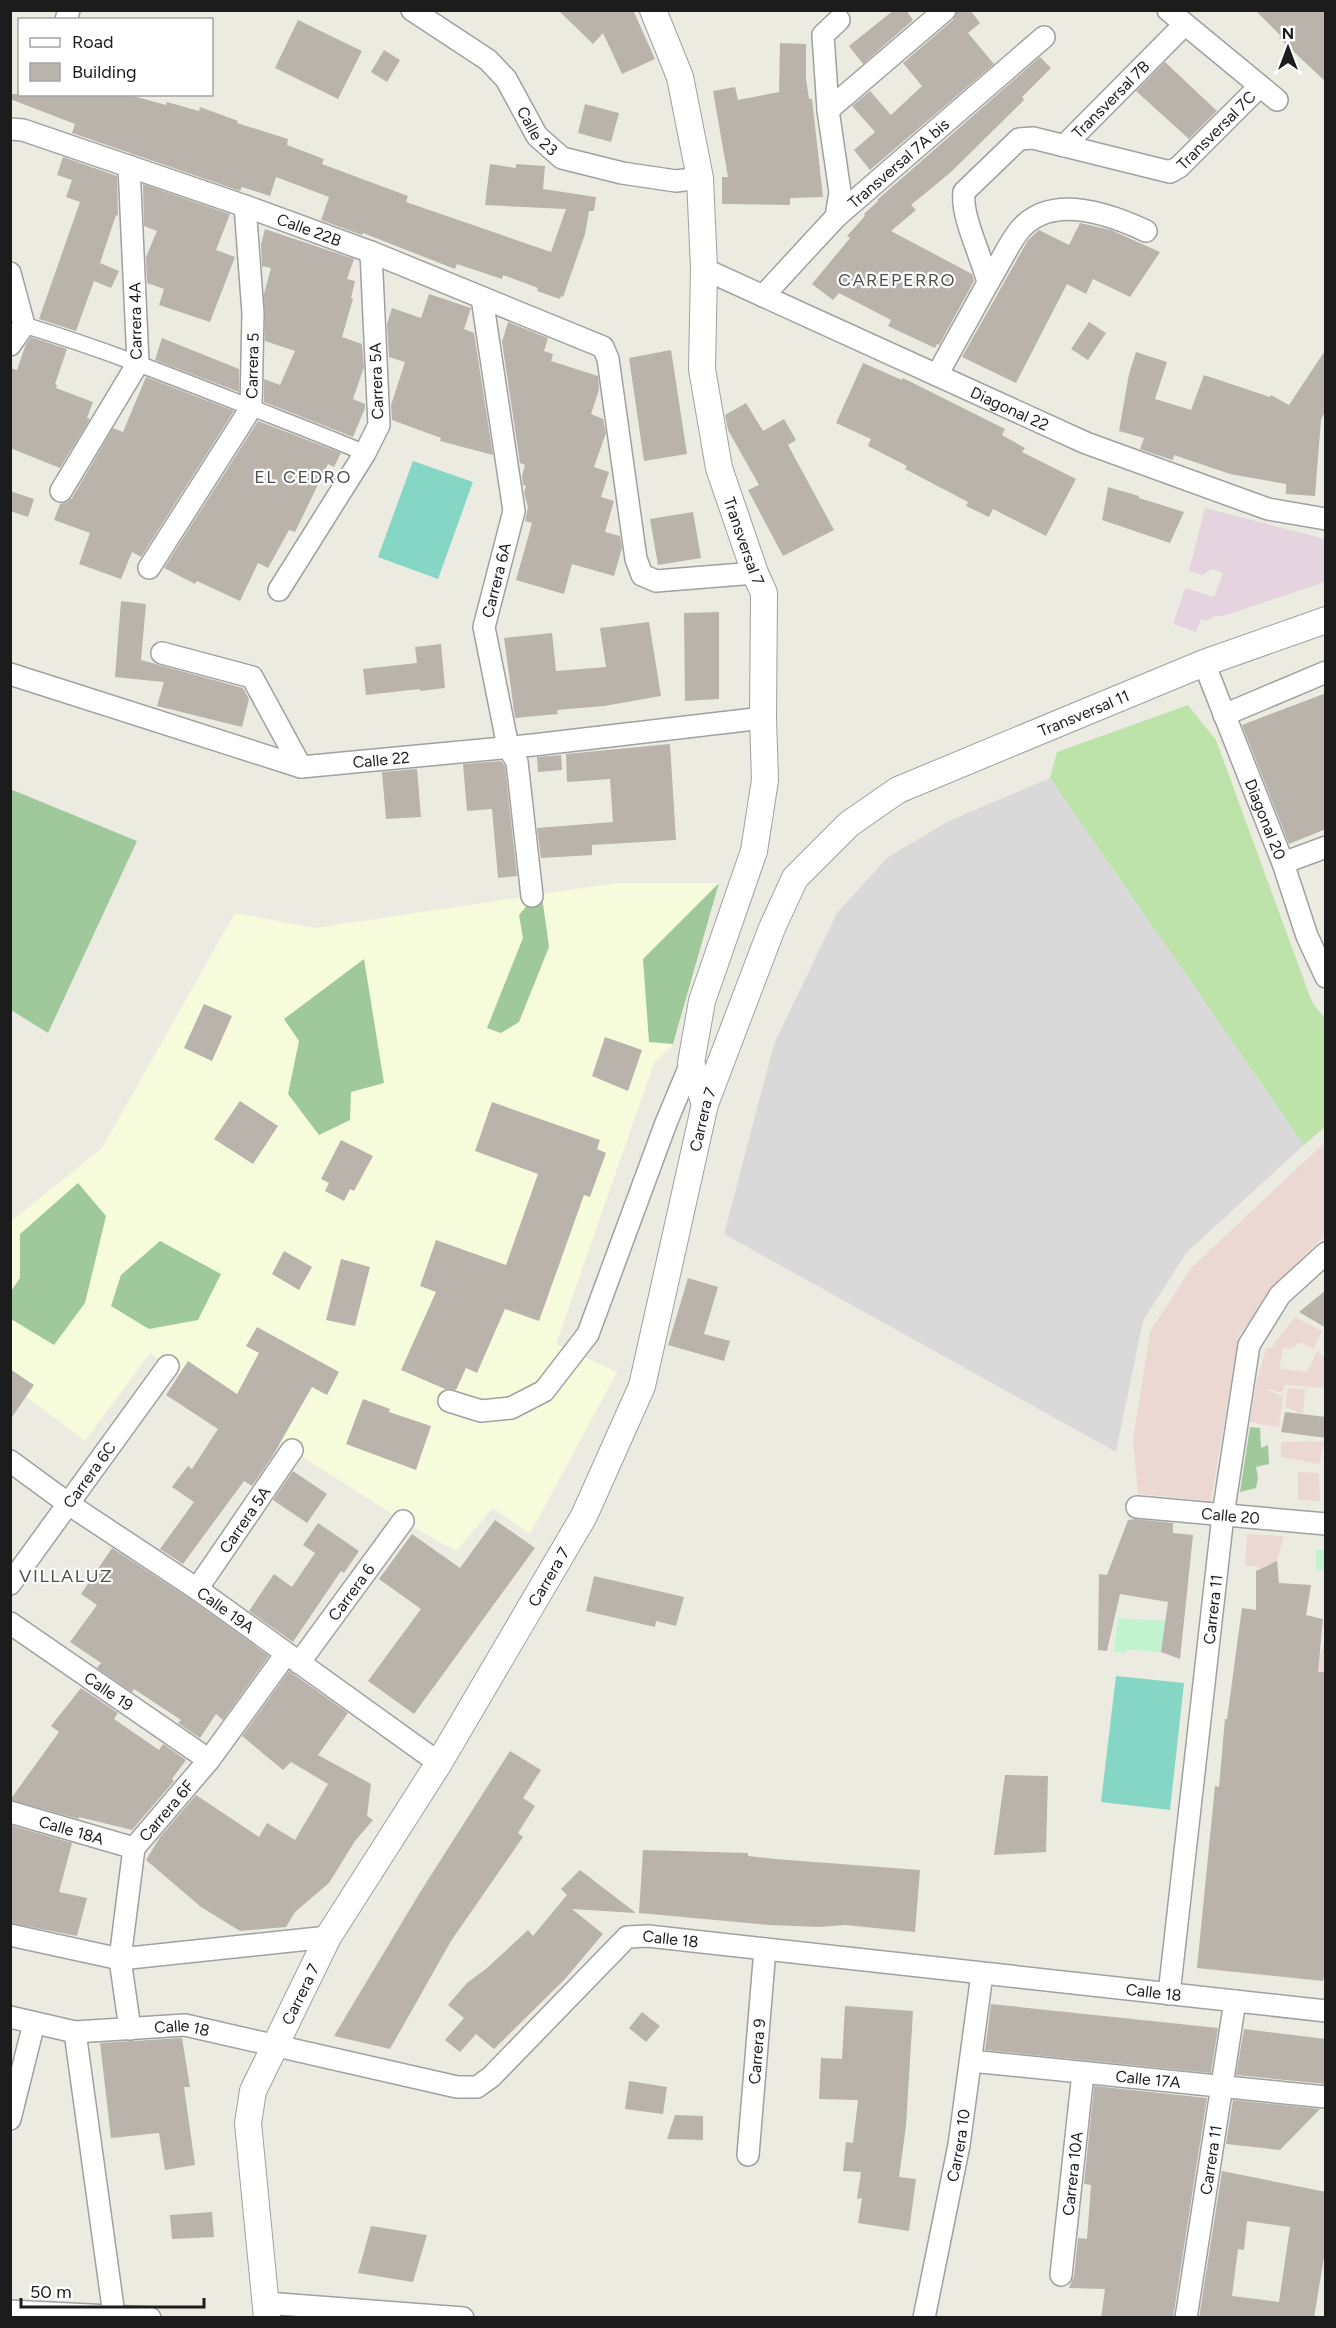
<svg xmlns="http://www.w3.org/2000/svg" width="1336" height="2328" font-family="Figtree,sans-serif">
<rect width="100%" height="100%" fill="#ecebe2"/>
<path fill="#dad9d9" d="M1050,778L1304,1145L1186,1253L1143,1321L1116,1452L724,1234L774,1044L837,913L888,857L949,821Z"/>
<path fill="#ecd8d2" d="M1325,1142V1236L1298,1262L1239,1335L1211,1501L1138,1494L1133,1439L1150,1332L1191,1268Z
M1295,1317L1322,1331L1313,1349L1301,1342L1289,1349L1283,1348L1279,1369L1307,1372L1317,1351L1325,1357V1388L1285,1385L1282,1393L1262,1387L1283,1397L1279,1427L1250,1422L1256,1385L1266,1348L1278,1347L1272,1346Z
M1288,1388L1305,1389L1303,1414L1285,1407Z
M1325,1441L1319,1464L1281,1457V1442Z
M1298,1472L1319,1473L1320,1501L1298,1500Z
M1247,1534L1284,1536L1277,1561L1261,1568L1245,1565Z
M1325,1638V1672H1314L1324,1643Z"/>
<path fill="#e5d4df" d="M1205,508L1325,539V582L1223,616H1215L1207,621L1201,619L1196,632L1173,624L1185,588L1214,597L1223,573L1212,569L1203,575L1189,571Z"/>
<path fill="#f6fcdb" d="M617,883H719L673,1044L654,1063L556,1344L617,1372L530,1534L493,1508L456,1551L403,1521L292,1450L150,1353L85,1441L11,1385L10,1222L102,1148L235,913L315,928Z"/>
<path fill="#bde3ab" d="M1188,705L1216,740L1312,1002L1325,1019V1127L1304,1145L1050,778L1057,752Z"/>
<path fill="#9fc99a" d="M10,789L137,841L48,1033L11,1010Z
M719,883L673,1044L649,1042L643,959Z
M541,889L549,947L519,1022L501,1033L487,1028L523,938L519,915Z
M364,959L384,1083L351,1092L350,1120L319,1135L288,1094L299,1041L284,1019Z
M78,1183L106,1216L85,1303L54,1345L11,1319V1291L20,1278V1234Z
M160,1241L221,1274L198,1320L149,1329L111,1306L121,1275Z
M1250,1427L1260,1428L1261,1448L1268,1445L1269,1464L1256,1467L1258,1478L1256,1488L1240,1492Z"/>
<path fill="#c1f4ce" d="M1316,1550H1325V1571L1316,1569Z
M1118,1618L1167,1621L1161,1652L1126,1649L1125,1653L1114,1651Z"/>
<path fill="#85d6c5" d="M413,461L473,482L438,579L378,557Z
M1116,1676L1184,1683L1170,1810L1101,1802Z"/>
<path fill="#b9b3ac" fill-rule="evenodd" d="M558,10H633L655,59L622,74L603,33L593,44Z
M894,10H906L913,20L863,64L849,46Z
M957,10H970L980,23L968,33L994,64L870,170L854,150L875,132L852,106L870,91L891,115L922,86L903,63L953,20Z
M1255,10H1326V82L1279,38L1281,36Z
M298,20L362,51L338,99L275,68Z
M780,43L806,44V79L809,99H812L823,197L790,198V205L722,204V177H728L713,91L735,87L738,100L779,92Z
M384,50L400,60L387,82L371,72Z
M1040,57L1051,68L1022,97L1024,100L951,172L911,205L916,210L891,231L972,274L974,281L939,345L937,344L935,348L888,326L891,320L839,293L833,300L812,284L850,238L847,236L865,216L864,214L878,201L877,200Z
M1165,62L1217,111L1189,139L1136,91Z
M10,94H126L166,105L167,102L199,111L200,107L238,121L237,123L288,139L287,145L324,159L322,164L408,196L406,202L551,252L566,209L485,205L490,164L516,168V164L545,166L543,189L596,197L594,211H589L585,234L563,297L561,296L560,299L537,291L538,288L503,275L502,279L457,264L455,269L363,233L362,235L321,220L329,197L276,177L270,196L242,187L240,191L72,133L75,124L10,99Z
M585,104L619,113L611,142L578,133Z
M63,157L117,176L118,216L116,215L100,263L119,271L111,288L94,281L76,331L39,319L80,202L66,197L72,180L57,175Z
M143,184L230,214L216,250L235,257L210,322L159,305L164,289L147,283L146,257L157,231L144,226Z
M1080,223L1111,230L1160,252L1130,297L1093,279L1086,294L1067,284L1016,383L962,357L1028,240L1039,230L1069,245Z
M265,229L354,259L347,279L355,281L351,298L353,299L342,337L362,344L364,367L353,399L365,404V408L353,437L264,402V379L280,385L295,351L265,341L264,294L271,268L262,266L261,244Z
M429,294L471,308L464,329L474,333L493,455L440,441L441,438L392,420L391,405L405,362L389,357L387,324L392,308L421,318Z
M508,322L548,338L544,351L553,354L551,361L598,376L599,390L591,414L603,419L606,433L594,467L609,472L601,497L614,501L605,532L620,536L622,548L614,576L572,564L564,594L516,580L532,523L525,521L528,507L524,493L526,486L523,485L522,476L525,465L520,463L502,342Z
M1089,322L1106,333L1088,360L1071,349Z
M31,337L67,349L55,384L57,385L56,388L93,402L87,418L90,419L60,468L10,448V368L17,370L26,344Z
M162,338L239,369V392L155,360Z
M1326,349V409L1321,420L1315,496L1286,494V484L1230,474L1174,455L1173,460L1154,454L1140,449L1144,438L1119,431L1129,374L1136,352L1167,362L1155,399L1191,410L1204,375L1270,397L1271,395L1289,405Z
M671,350L687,454L644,461L629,358Z
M863,363L902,380L903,378L1005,429L1002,435L1025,448L1022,452L1076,479L1046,536L993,509L989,517L966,506L968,502L905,469L907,466L868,446L871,439L836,423Z
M146,377L234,411L141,557L132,552L121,579L79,564L90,533L54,520L60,504L67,502L72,498L113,428L123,432Z
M746,403L763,431L784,419L796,440L788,445L834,530L783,556L748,490L759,485L728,430L725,415Z
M258,421L341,453L334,467L328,464L295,532L289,530L268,568L258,563L240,601L197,581L195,584L164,568Z
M1108,487L1139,496V498L1184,512L1170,543L1102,520Z
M10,491L34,499L28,517L10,511Z
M693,512L701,558L658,565L650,519Z
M121,601L146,604L141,660L243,688L249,699L242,727L157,706L164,682L115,677Z
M719,612V699L685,701L684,613Z
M649,622L661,696L604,706L557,710L558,714L515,718L504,638L552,633L556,671L606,667L600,628Z
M441,644L445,688L420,691V689L366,695L363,669L417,663L415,647Z
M1326,693V829L1289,844L1242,725Z
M670,744L676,840L592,845V855L541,858L537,828L613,822L610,779L567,782L566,754Z
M561,755L562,770L538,772L537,757Z
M501,761L505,766L517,876L498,878L492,809L467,811L463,764Z
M417,769L421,817L386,819L382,772Z
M204,1004L232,1016L212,1061L184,1048Z
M605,1037L642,1050L628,1091L592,1076Z
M240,1101L278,1126L253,1164L214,1139Z
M492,1102L600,1140L597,1149L606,1153L590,1197L584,1195L539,1321L505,1309L477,1373L466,1368L456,1390L445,1389L401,1370L436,1292L420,1286L436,1240L506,1265L538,1174L475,1151Z
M341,1140L373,1156L354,1191L350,1189L344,1201L325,1191L329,1183L321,1179Z
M284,1251L312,1267L299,1290L272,1274Z
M341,1259L370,1267L355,1326L326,1320Z
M688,1278L718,1287L704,1334L730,1341L724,1361L668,1345Z
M1326,1290V1328L1299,1312Z
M257,1327L339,1372L327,1395L312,1387L272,1457L252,1486L244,1481L183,1564L160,1549L194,1502L172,1487L188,1466L192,1469L218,1429L166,1395L188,1361L237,1394L259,1353L246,1346Z
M10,1369L34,1385L10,1420Z
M363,1399L390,1409L389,1412L431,1426L416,1470L346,1444Z
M1285,1412L1326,1417V1438L1281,1432Z
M293,1471L327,1494L307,1523L273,1500Z
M1135,1519L1173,1523V1533L1193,1535L1180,1659L1161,1652L1168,1602L1120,1594L1107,1651L1098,1650L1099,1574L1107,1575L1128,1520Z
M495,1520L535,1548L414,1714L368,1681L421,1609L379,1579L412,1534L460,1568Z
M318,1523L359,1551L344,1573L341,1571L293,1642L249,1611L274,1574L292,1587L315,1553L303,1545Z
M112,1548L190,1599L269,1656L223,1720L216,1714L200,1738L178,1723L181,1720L134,1689L132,1692L97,1668L101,1663L70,1642L97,1605L81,1594Z
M1277,1561L1279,1583L1311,1585L1306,1615L1323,1619L1318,1672H1326V1967L1323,1981L1197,1968L1215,1786L1219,1787L1225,1719H1227L1242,1608L1256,1610V1571Z
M594,1576L684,1597L676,1626L656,1621L655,1627L586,1611Z
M289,1671L348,1713L318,1755L371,1784L367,1816L373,1820L355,1841L329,1883L295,1912L286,1927L240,1931L201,1907L146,1860L160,1837L196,1795L259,1837L267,1823L295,1840L328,1784L291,1762L283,1770L242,1736Z
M81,1688L118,1713L114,1719L159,1750L163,1744L186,1760L172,1779L174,1781L132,1830L79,1817V1819L10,1800L59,1732L51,1726Z
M510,1751L541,1770L523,1798L535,1806L518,1833L523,1837L451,1941L390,2049L334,2036L419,1894Z
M1005,1775L1048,1776L1046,1852L994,1855Z
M10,1825L72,1843L59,1892L87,1898L77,1936L10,1923Z
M643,1850L748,1853V1856L775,1859L920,1870L915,1932L845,1925L819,1927L769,1925L639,1913Z
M580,1870L636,1913L572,1909L603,1934L565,1979L494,2049L476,2034L460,2052L445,2040L464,2018L448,2005L467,1983L487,1968L528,1930L533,1936L567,1895L561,1889Z
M991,2004L1218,2028L1211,2073L985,2050Z
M845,2006L913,2011L906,2126L899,2177L916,2179L909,2231L858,2223L862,2198L857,2199L861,2172L843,2171L846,2142L853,2143L858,2100L819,2099L821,2058L842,2059Z
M642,2012L660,2026L646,2042L629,2028Z
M1244,2029L1326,2039V2084L1236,2075Z
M182,2038L190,2087H184L195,2165L165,2170L159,2133L111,2138L100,2043Z
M629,2081L667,2087L663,2114L625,2109Z
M1094,2086L1207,2098L1173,2318H1101L1105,2289L1069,2288L1074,2276L1078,2238L1087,2239L1091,2185L1084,2184Z
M1233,2100L1320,2109L1280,2150L1226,2144Z
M675,2115L703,2116V2140L667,2139Z
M1222,2171L1326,2192V2245L1314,2318H1199ZM1247,2221L1290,2227L1279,2302L1232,2296L1238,2249L1244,2250Z
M212,2212L214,2237L172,2239L170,2215Z
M371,2226L427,2235L413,2282L358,2273Z"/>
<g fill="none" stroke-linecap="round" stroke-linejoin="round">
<g stroke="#a0a0a0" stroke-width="18">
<path id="pedestrian" d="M24,325C97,347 166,374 237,402C280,419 323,435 365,453"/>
</g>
<g stroke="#a0a0a0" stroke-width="24">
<g id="minor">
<path id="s1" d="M412,10L488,60L506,79L537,136L562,158L622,173L676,181L700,178"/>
<path d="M1168,10L1277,100"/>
<path d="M66,20L69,10"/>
<path d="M828,110L945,10"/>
<path id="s2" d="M10,129L23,130L245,206L371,252L603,347L608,359L636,559L642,575L656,581L755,573"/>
<path id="s3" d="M1064,146L1184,25"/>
<path d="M836,217L840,192L828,110L823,35L839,20"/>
<path id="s4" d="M704,269L1086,443L1268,509L1326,519"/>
<path d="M10,273L24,325L10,345"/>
<path d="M988,283C998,267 1007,247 1018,232C1049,192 1110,214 1146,231"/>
<path id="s5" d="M763,296L836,217L1044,37"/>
<path d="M482,298L514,511L484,627L508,747L517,762L532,896"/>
<path id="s6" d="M937,375L988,283C982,256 961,218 964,192L1019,139L1033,138L1170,172L1179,167L1260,86"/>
<path d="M61,491L138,363L129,166"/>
<path id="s7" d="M149,568L251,408L253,313L245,206"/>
<path d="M279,590L365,453L379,425L371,252"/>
<path d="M162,653L252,677L301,767"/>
<path id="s8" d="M1204,663L1283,863L1307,936L1326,977"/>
<path id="s9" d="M10,674L301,767L533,745L763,718"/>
<path d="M1224,715L1326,672"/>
<path d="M1283,863L1326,847"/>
<path d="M449,1401L481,1411L511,1408L544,1391L588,1334L666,1123L691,1063"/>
<path id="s10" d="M10,1461L70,1505L197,1589L439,1763"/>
<path id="s11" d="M1137,1507L1326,1524"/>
<path id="s12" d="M10,1584L168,1366"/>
<path id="s13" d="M197,1589L292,1450"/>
<path id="s14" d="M10,1623L209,1760"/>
<path id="s15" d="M299,1663L403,1521"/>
<path id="s16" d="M10,1812L134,1848"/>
<path d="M10,1935L120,1959L328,1937"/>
<path id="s17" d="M1169,1994L1223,1515L1249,1345L1280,1295L1326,1253"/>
<path id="s18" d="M10,2017L75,2032L185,2025L457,2087H477L491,2077L627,1937L648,1936L1326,2011"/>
<path id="s19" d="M130,2029L120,1959L134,1848L209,1760L286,1654"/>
<path d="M75,2032L114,2315"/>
<path id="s20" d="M971,2061L1326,2097"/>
<path d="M10,2119L34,2023"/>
<path id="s21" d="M748,2155L765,1949"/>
<path id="s22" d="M1061,2275L1083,2073"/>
<path d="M266,2303L463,2318"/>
<path d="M10,2311L150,2318"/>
<path id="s23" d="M924,2318L959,2145L982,1974"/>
<path id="s24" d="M1186,2318L1235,2001"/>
</g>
</g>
<g stroke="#a0a0a0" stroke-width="28">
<g id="tertiary">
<path id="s25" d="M653,10L680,77L700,178L704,269L702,369L719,468L755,573L764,593L763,718L765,780L754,851L702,1001L691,1063L705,1104"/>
<path id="s26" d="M267,2318L248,2123L253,2091L328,1937L439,1763L584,1516L642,1386L705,1104L772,928L795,878L849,824L898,790L1204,663L1326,620"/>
</g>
</g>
<use href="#pedestrian" stroke="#fff" stroke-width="15"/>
<use href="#minor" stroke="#fff" stroke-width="21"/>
<use href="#tertiary" stroke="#fff" stroke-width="26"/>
</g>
<g text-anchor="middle" stroke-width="4.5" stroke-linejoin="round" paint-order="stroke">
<g font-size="16" fill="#1c1c1c" stroke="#fff">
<text dy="6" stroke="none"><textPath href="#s3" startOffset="66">Transversal 7B</textPath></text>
<text dy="6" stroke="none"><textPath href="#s1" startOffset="178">Calle 23</textPath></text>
<text dy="6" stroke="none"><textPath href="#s6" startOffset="494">Transversal 7C</textPath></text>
<text dy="6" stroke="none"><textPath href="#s5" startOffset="190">Transversal 7A bis</textPath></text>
<text dy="6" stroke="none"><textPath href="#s2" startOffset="316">Calle 22B</textPath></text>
<text transform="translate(135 321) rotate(-91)" y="6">Carrera 4A</text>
<text dy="6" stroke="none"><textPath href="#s7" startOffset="232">Carrera 5</textPath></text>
<text transform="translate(376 381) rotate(-92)" y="6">Carrera 5A</text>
<text dy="6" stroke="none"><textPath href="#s4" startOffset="336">Diagonal 22</textPath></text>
<text dy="6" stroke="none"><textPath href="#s25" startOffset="544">Transversal 7</textPath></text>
<text transform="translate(496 580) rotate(-76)" y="6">Carrera 6A</text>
<text dy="6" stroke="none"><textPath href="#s26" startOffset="1904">Transversal 11</textPath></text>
<text dy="6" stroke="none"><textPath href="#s9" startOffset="386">Calle 22</textPath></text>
<text dy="6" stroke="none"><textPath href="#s8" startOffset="168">Diagonal 20</textPath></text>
<text dy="6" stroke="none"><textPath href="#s26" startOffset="1308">Carrera 7</textPath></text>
<text dy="6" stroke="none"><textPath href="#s12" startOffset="135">Carrera 6C</textPath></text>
<text dy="6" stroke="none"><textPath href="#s11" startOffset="94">Calle 20</textPath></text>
<text dy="6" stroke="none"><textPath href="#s13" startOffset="84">Carrera 5A</textPath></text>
<text dy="6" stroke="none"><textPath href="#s26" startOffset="822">Carrera 7</textPath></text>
<text dy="6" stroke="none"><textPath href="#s15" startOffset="88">Carrera 6</textPath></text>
<text dy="6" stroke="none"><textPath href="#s17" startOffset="387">Carrera 11</textPath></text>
<text dy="6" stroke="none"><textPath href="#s10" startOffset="262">Calle 19A</textPath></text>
<text dy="6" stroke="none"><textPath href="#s14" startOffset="120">Calle 19</textPath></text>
<text dy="6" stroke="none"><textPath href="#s19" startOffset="232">Carrera 6F</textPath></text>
<text dy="6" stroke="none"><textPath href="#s16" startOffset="64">Calle 18A</textPath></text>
<text dy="6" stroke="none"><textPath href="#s18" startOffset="732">Calle 18</textPath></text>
<text dy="6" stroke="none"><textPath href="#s18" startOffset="1218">Calle 18</textPath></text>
<text dy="6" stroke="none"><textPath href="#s26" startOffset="336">Carrera 7</textPath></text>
<text dy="6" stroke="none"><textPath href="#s18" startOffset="174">Calle 18</textPath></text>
<text dy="6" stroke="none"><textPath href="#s21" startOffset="104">Carrera 9</textPath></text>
<text dy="6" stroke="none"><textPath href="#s20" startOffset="178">Calle 17A</textPath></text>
<text dy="6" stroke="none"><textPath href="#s23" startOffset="176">Carrera 10</textPath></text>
<text dy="6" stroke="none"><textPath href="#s24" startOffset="160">Carrera 11</textPath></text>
<text dy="6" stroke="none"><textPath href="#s22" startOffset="102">Carrera 10A</textPath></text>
</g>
<g font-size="18" letter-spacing="1.5" fill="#4f4f4f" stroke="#fff">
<text x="897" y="286">CAREPERRO</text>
<text x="303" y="483">EL CEDRO</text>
<text x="66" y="1582">VILLALUZ</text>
</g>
</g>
<rect width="1336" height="2328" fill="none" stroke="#1c1c1c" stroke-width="24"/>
<rect x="18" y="18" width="195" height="78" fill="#ffffff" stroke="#a4a4a4" stroke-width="1.5"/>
<rect x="30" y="38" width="30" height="9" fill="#ffffff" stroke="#a4a4a4" stroke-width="1.5"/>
<text x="72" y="48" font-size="18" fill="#1c1c1c">Road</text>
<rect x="30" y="63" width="30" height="18" fill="#b9b3ac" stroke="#a4a4a4" stroke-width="1.5"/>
<text x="72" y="78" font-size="18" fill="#1c1c1c">Building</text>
<g transform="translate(1288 48)" stroke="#ffffff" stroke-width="4.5" paint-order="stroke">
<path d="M0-4.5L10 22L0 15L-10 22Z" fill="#1c1c1c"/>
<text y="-9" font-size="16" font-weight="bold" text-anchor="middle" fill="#1c1c1c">N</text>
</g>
<path d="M21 2298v9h183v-9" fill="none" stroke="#1c1c1c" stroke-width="3"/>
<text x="30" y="2298" font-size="18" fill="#1c1c1c" stroke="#ffffff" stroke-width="4.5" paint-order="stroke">50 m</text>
</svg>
